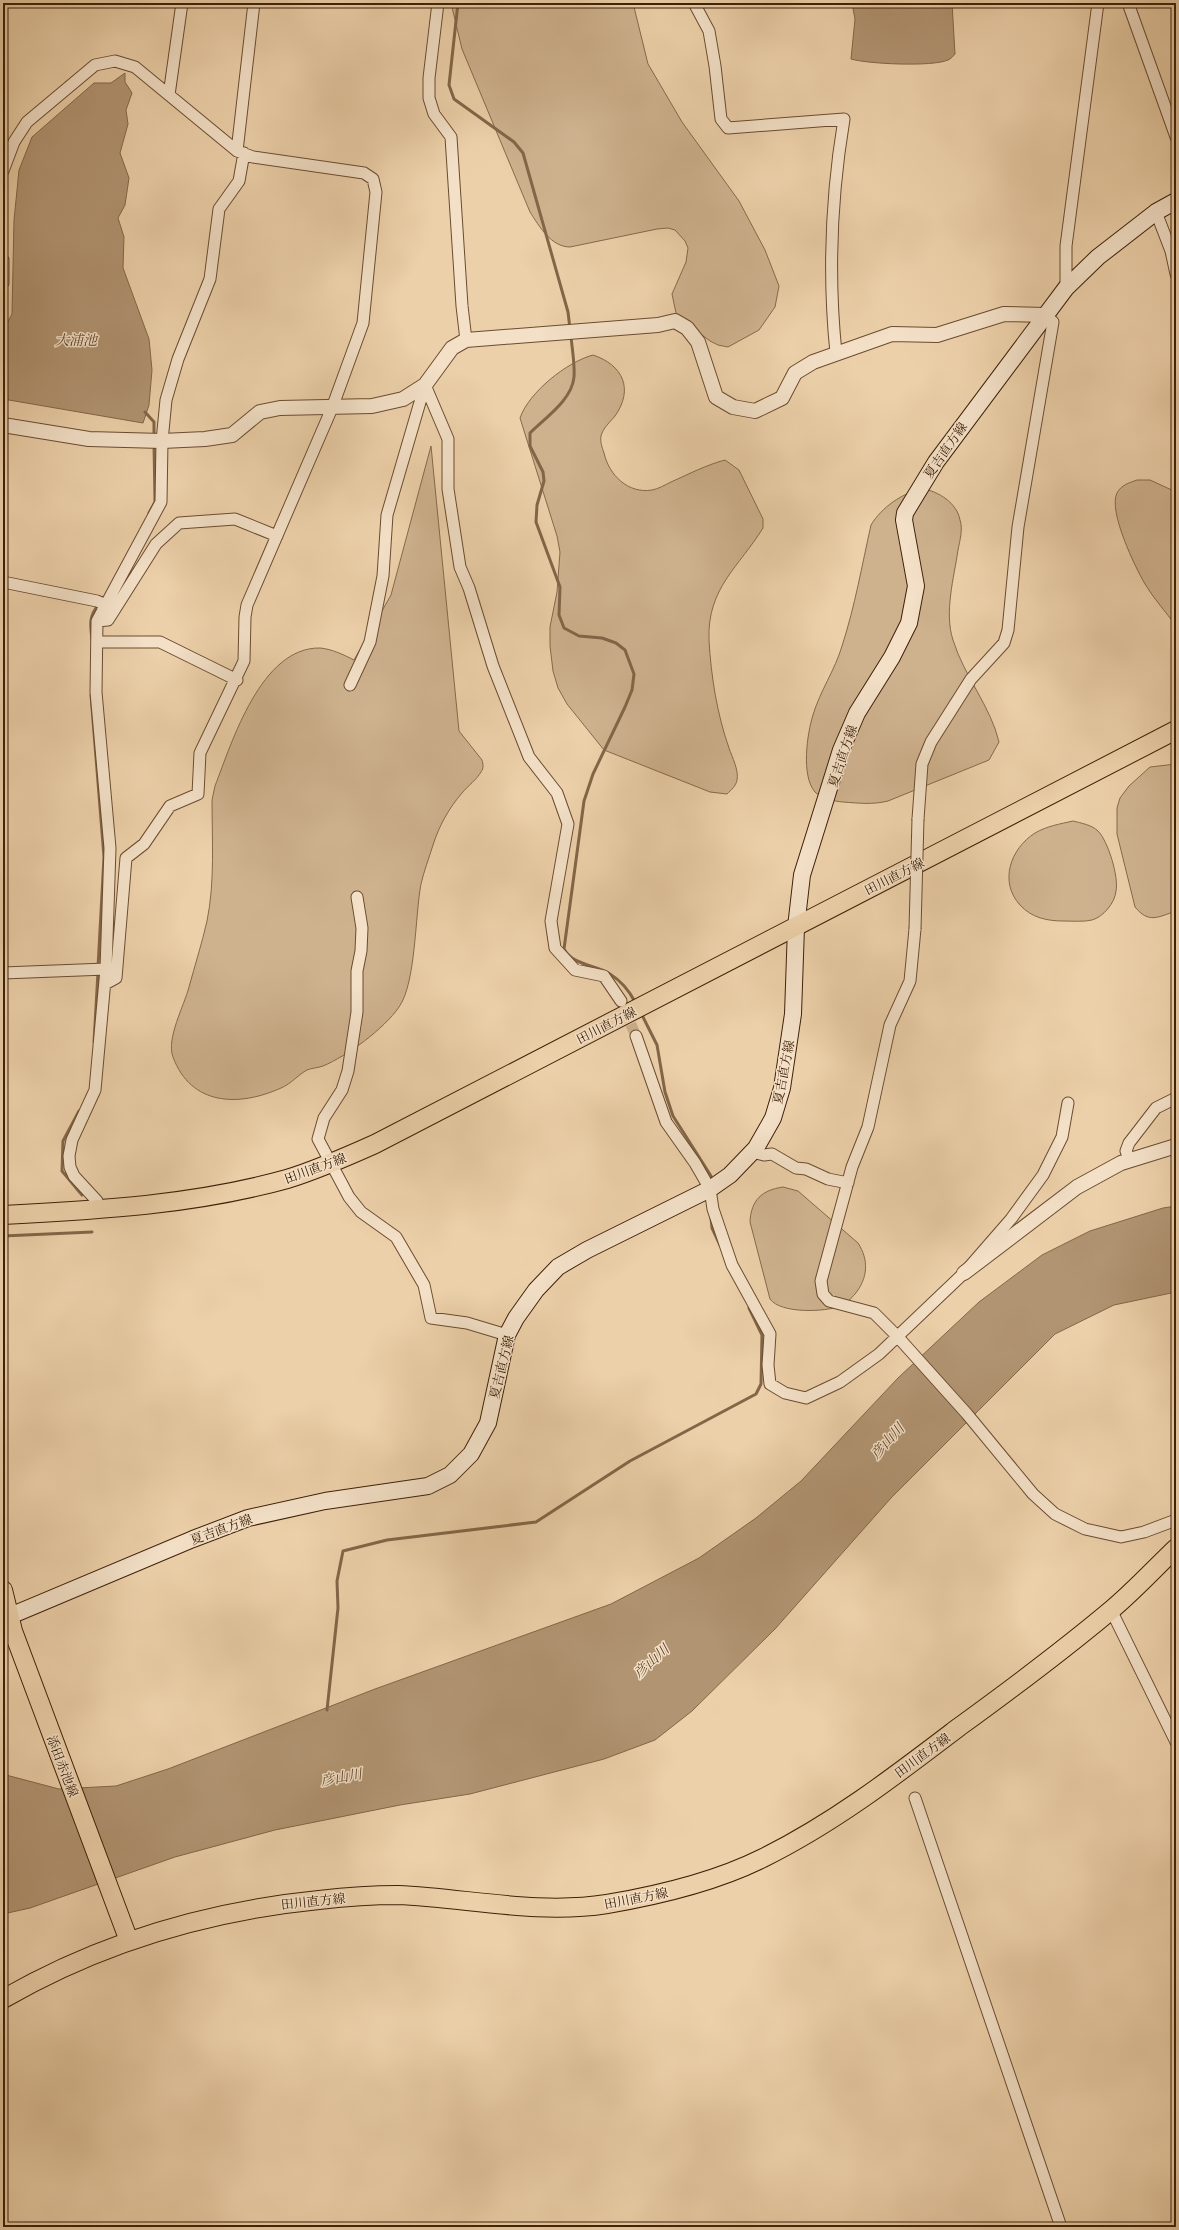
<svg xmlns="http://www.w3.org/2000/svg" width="1179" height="2230" font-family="'IM FELL Double Pica','Noto Serif JP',serif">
<rect width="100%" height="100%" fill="#ecd0a9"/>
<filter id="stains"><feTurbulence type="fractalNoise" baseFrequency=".005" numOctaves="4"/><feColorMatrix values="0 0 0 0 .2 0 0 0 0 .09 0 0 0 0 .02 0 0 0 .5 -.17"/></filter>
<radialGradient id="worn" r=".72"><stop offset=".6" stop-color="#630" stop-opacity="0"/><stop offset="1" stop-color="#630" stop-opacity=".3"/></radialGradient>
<path fill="#ceb28e" stroke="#86694b" d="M451,3H633L648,64L682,122L739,201L765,250L779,286L775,307L759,330L728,347L718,345L710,341L682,320L676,313L672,294L686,262L688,248L685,241L675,230L668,228L657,229L570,247C551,247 539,226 530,212L462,49Z
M593,355C623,365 634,389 615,416C610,422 603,428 601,436C600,442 602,447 604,453C609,475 628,494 652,490C658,489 665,485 671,482C689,474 706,465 725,460L739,470L763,519V528C739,567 707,588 709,640C711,676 717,714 729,748C732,757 739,770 737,780C736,786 731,790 727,794L710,792L604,750L567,704L558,688L553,671L550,646V627L557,592L560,552L557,536L520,418C529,392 567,362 593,355Z
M431,446L459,731L482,760C483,764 484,768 481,772C477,779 468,786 462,793C449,808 439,826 433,845C429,858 424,871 421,884C415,915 416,983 399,1007C384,1029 347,1056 323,1066C318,1068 311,1068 307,1070C299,1074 291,1084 281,1088C239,1107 191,1106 173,1057C166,1039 184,1006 189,987C195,965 202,943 207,921C215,882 212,839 212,800L215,786C232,742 261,647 320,648C332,649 344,655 354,660L391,595Z
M1137,480H1150L1176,492V626C1166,612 1154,599 1145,584C1135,567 1108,511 1117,493C1121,485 1129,483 1137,480Z
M923,489C938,491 957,503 960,520C963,529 960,540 958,550C954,578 944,612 953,640C964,676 991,707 999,742L989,760L888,801C872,805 858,803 843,802C833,801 822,799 815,792C801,776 807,734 813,715C820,691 835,670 842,646C855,606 862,565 871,525C881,508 903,492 923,489Z
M1176,764V911C1158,917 1149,924 1135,907L1117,834V808L1120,798L1129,786L1150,767Z
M1073,821C1081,823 1092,825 1098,831C1108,841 1119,877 1116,891C1115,903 1103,917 1092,920C1084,922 1073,921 1064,921C1047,921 1032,918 1020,905C999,882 1010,849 1035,833C1047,826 1060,824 1073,821Z
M783,1187L798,1191L858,1243C869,1260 868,1278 855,1294C851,1298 847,1304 841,1306C825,1312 781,1314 770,1299L750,1222C751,1200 762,1190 783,1187Z"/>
<path fill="#b19472" stroke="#836648" d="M852,3H952L955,54C953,56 951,59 948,60C932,67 868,64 851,59L855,19Z
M125,73V82L132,93L126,110L128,124L120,153L129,178L125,205L118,218L124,237L123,268L149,339L152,370L149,405L143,423L3,399V331L12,314L14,220L19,170L32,137L94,83H111Z
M1176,1206V1292L1114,1305L1055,1334L891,1498L775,1629L692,1711L655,1740L604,1759L470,1794L400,1805L275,1830L175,1857L30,1908L3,1914V1777L6,1775L59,1789L116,1786L168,1769L375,1689L611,1604L699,1558L756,1518L801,1481L898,1378L979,1302L1042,1255L1090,1231L1163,1208Z"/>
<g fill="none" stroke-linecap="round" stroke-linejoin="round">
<path stroke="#836648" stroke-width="3" d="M458,3L449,85L454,99L514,142L523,153L568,312L570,329
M571,336C572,349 575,364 574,377C572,400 545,418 530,433V446L543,472L544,481L537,505L536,522L560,587L559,615L564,628L579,636L602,638L616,643L625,650L634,674L632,690L625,707L593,774L584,801L564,949C572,965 596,965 610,974C621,981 630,992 635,1002
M145,412L154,422V437
M149,513L155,502L154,444
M92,639C90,624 89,616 99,604
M91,695L104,857L98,967
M641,1013L657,1045L665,1092L673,1116L711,1176
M94,1042L98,972
M79,1111L63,1141L62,1171L82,1195
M711,1218L712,1228L720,1245
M3,1236L92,1232
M327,1710L338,1608L337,1581L343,1551L387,1540L536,1522L630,1461L756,1394L761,1384L762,1335L749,1308"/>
<path stroke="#c9ad89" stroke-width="11" stroke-dasharray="11 5.5" stroke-linecap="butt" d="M624,1009L636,1036"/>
<g stroke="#6a4c30" stroke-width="13">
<path id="minor" d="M438,3L429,78V98L434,114L451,137L462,306L466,340
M694,3L709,31L715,66L721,119L728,128L844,119C831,197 828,275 836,353
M1128,3L1176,137
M169,95L182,3
M237,151L254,3
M3,171L14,142L27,122L95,65L115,61L135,67L237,151L253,157L364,173L373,179L376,192L363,323L332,408L247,605L245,617L244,661L200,753L198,794L170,806L144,844L126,858L116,978L105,984
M1156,212L1171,251L1176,274
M3,260V283
M1066,288V246L1098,3
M425,385L448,439V489L460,567L469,588L493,666L529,757L557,793L568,824L551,921L555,948L575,970L604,976L621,1001
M3,582L97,601L106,605
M97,621L108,620L156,544L179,523L235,519L277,536
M98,642H160L237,680
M350,685L370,642L383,576L387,515L425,385
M918,819L922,764L931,742L971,679L1004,643L1008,630L1018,527L1053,322L1045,315
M357,897L362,928L361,951L357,971V1012L348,1071L342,1090L324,1118L318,1139L349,1197L361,1212L396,1237L424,1285L431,1318L467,1323L507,1335
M915,929L910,981L890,1025L868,1127L852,1167L821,1281L823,1294L829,1301L874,1313L897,1336L967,1414L1033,1494L1055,1514L1085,1529L1121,1537L1144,1532L1176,1520
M3,973L106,969
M636,1036L666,1122L695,1163L710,1189L713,1209L732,1265L770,1334L768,1365L770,1384L785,1393L806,1398L840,1382L879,1354L964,1273L1011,1219L1043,1175L1062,1137L1068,1103
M752,1152L764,1155L772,1154L796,1168L806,1169L828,1179L848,1183
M1130,1160L1126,1151L1129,1143L1156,1108L1176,1098
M99,1210L97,1201L74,1176L70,1167L69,1156L72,1140L95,1090L106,969L110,848L96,692L97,621L161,502L162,441L166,400L178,359L210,279L219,209L239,181L244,153
M1111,1610L1176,1742
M915,1798L1061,2227"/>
</g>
<g stroke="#6a4c30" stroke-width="16">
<path id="tertiary" d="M3,425L89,439L162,441L205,439L232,435L260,412L280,408L372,406L403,399L425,385L452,348L466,340L658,325L675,321L687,328L698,342L716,397L733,407L755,411L782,398L795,373L813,362L892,334L937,335L1004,314L1045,315
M964,1273L1077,1187L1121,1163L1176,1146"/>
</g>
<g stroke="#3e2008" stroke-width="18">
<path id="secondary" d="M3,1619L193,1539L248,1518L325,1501L428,1486L450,1475L471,1454L488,1423L507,1335L516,1318L536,1290L558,1267L587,1250L710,1189L730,1175L756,1148L773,1118L782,1088L793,1014L796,927L802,875L841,750L857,713L892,657L909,623L916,586L904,520L905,513L936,462L1066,288L1098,257L1156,212L1176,201"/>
</g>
<g stroke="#3e2008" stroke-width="20">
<path id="primary" d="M3,1215C99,1210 194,1205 287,1179C317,1170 346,1157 375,1144L1176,730
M3,1590L13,1631L129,1941
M3,1999C100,1943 208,1911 319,1900C345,1897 372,1895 398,1895C467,1898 538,1915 607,1904C660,1895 715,1882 763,1858C834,1823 896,1775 959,1727C1010,1690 1061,1652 1110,1611C1133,1592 1154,1569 1176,1548"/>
</g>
<use href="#minor" stroke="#f3e0c7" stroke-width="11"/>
<use href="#tertiary" stroke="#f3e0c7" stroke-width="14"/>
<use href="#secondary" stroke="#f3e0c7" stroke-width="16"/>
<use href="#primary" stroke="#ecd0a9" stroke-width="18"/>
<g stroke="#6a4c30" stroke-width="13" stroke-linecap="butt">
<path id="minor-bridge" d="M915,929L918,819"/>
</g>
<use href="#minor-bridge" stroke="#f3e0c7" stroke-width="11"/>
</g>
<g text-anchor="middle" stroke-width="3" stroke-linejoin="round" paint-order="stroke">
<g font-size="13" fill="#3e2008" stroke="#f3e0c7">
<text transform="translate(945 450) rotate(-55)" y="5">夏吉直方線</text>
<text transform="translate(842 756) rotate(-71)" y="5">夏吉直方線</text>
<text transform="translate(894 876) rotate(-27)" y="5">田川直方線</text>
<text transform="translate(606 1025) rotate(-27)" y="5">田川直方線</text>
<text transform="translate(783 1072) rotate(-79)" y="5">夏吉直方線</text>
<text transform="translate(315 1168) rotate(-20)" y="5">田川直方線</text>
<text transform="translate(501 1367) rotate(-76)" y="5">夏吉直方線</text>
<text transform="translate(221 1529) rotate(-20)" y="5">夏吉直方線</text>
<text transform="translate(922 1755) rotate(-36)" y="5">田川直方線</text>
<text transform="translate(63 1766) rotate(69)" y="5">添田赤池線</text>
<text transform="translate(636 1898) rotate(-11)" y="5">田川直方線</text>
<text transform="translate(313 1901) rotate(-6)" y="5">田川直方線</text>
</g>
<g font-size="14" font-style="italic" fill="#604328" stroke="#f3e0c7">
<text x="76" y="345">大浦池</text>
<text transform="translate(887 1441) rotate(-48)" y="5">彦山川</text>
<text transform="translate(651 1661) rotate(-42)" y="5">彦山川</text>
<text transform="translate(341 1777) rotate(-10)" y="5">彦山川</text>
</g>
</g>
<rect width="1179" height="2230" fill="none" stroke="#ecd0a9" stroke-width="16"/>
<rect x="4" y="4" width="1171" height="2222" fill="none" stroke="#3e2008" stroke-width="2"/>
<rect x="8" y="8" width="1163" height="2214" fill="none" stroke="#3e2008"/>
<rect width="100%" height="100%" filter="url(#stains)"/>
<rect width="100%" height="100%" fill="url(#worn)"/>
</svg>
